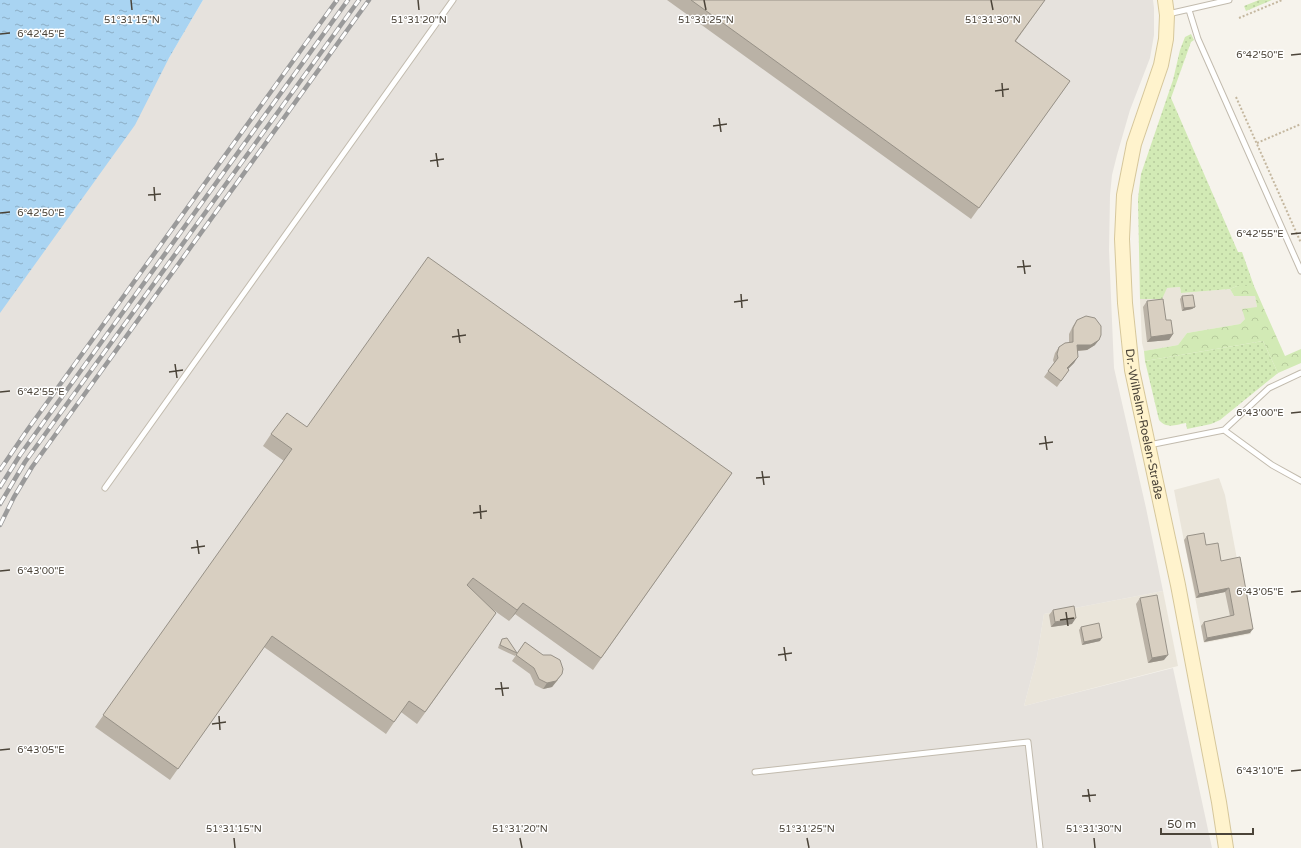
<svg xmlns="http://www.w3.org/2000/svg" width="1301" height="848" font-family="'Varela Round',sans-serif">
<defs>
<pattern id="green-dots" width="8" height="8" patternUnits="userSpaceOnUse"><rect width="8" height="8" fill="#d2eab5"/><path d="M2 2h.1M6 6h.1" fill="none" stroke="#b6ca9c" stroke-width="1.8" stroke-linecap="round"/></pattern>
<pattern id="forest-crowns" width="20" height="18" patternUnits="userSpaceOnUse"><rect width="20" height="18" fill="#d2eab5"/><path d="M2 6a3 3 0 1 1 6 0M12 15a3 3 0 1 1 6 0" fill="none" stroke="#b6ca9c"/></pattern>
<pattern id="water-ripples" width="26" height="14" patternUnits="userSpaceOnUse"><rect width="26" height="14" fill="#a9d4f2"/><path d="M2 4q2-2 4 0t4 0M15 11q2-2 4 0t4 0" fill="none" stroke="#8caec5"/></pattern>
</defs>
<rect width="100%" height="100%" fill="#f6f3ec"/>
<path fill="#eae5da" d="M1180,287L1181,293L1230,289L1234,296H1255L1257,307L1240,324L1187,333L1178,345L1144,351L1142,343L1140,299L1162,298L1166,288Z
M1219,478L1225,495L1251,634L1204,643L1174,490Z
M1163,591L1178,666L1024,706L1037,657L1044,614Z"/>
<path fill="#e6e2dd" d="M203,0H1153L1154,8V35L1150,58L1130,110L1117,155L1112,175L1110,195L1109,250L1114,368L1146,508L1163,591L1044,614L1037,657L1024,706L1173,668L1212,848H0V311L169,58Z"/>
<path fill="url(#green-dots)" d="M1259,0H1272L1246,11L1244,6Z
M1191,34L1194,40L1191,42L1171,98L1238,252H1242L1254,286H1237L1230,289L1181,293L1180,287L1167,288L1162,299H1140L1138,199L1141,174L1173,80L1180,50L1185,37Z
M1263,341L1278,373L1220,420L1211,424L1187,429L1186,423C1175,425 1167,429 1159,420L1145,361Z"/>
<path fill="url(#forest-crowns)" d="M1237,286H1254L1285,356L1301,349V363L1278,373L1263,341L1145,361L1144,351L1178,345L1187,333L1240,324L1245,319L1242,309L1257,307L1255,296H1234L1230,289Z"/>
<path fill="url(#water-ripples)" d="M0,0H203L169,58L135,125L0,313Z"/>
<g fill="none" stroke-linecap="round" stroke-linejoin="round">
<g stroke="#c2bbae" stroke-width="7">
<path id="lane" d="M1189,10L1198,39L1301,271
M1168,14L1229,0
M1224,430L1272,465L1301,481
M1149,445L1224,430L1269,388L1301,373
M105,488L453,0
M755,772L1028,742L1040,848"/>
</g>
<g stroke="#d6c79b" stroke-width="16">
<g id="secondary">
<path id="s1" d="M1165,0L1167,15L1166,39L1161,65L1134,144L1124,195L1122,239L1125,303L1132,370L1178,585L1219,802L1226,848"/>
</g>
</g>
<path stroke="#c4b79f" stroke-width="2" stroke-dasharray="2 2" stroke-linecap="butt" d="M1239,18L1282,0
M1236,97L1301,243
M1257,143L1301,124"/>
<use href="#lane" stroke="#fff" stroke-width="5"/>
<use href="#secondary" stroke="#fff3cd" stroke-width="14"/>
<g stroke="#9a9a9a" stroke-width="4.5">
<path id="rail" d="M0,470L28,429L337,0
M0,487L20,455L348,0
M0,504L25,462L359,0
M0,525L14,497L32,467L369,0"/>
</g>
<use href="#rail" stroke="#fff" stroke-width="3" stroke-dasharray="9" stroke-linecap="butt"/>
</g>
<path fill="#bab2a6" d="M667,0H1045L1016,41L1070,81L971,219Z
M1182,296L1195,307L1192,309L1182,311L1180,299Z
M1147,301L1166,320L1173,334L1169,340L1147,342L1143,307Z
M1077,320L1095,345L1087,350L1078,351L1074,363L1068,369L1069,370L1057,387L1044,377L1054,363L1053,360L1055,353L1059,347L1069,343V334L1073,326Z
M307,427L732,473L593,670L515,614L509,621L492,609L496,613L417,724L401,712L386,734L264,647L170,780L95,727L284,461L263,446L271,434Z
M1187,536L1206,545L1221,561L1250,633L1204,642L1201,626L1204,622L1230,616L1225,592L1196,598L1184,540Z
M1140,598L1164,660L1148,663L1136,604Z
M1053,610L1072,624L1051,627L1049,615Z
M1081,627L1100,641L1082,645L1079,630Z
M502,639L517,653L515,656L498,648L499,645Z
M525,642L558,680L552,687L543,689L535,685L530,674L512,661Z"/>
<path fill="#979187" d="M1195,307L1192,309L1182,311L1184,308Z
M1173,334L1169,340L1147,342L1151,337Z
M1099,340L1095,345L1087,350L1073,351L1077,345Z
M1078,357L1074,363L1063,374L1067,368Z
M1229,588L1225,592L1196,598L1199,594Z
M523,603L515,614L509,621L517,610Z
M1076,618L1072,624L1051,627L1055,622Z
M1253,629L1250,633L1204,642L1207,638Z
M1102,638L1100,641L1082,645L1084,642Z
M1168,655L1164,660L1148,663L1152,658Z
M562,674L552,687L543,689L547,683Z"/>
<path fill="#d8cfc1" stroke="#979187" d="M691,0H1045L1015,41L1070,81L979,208Z
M428,257L732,473L601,658L523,603L517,610L473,578L467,585L496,613L425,712L409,701L394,722L272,636L178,769L103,715L292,449L271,434L287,413L307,427Z
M1193,295L1195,307L1184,308L1182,296Z
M1163,299L1166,320H1171L1173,334L1151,337L1147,301Z
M1086,316L1095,318L1101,326V335L1099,340L1091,345H1077L1078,357L1067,368L1069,370L1061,381L1048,371L1058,358L1057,354L1059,347L1065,343L1073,342V328L1077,320Z
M1204,533L1206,545L1218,543L1221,561L1240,557L1253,629L1207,638L1204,622L1234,615L1229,588L1199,594L1187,536Z
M1157,595L1168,655L1152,658L1140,598Z
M1074,606L1076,618L1055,622L1053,610Z
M1099,623L1102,638L1084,642L1081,627Z
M507,638L517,653L500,645L502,639Z
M525,642L543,655H551L560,660L563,669L562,674L556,681L547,683L539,679L534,668L516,655Z"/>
<path fill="none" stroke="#4b4439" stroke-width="1.5" d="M131,0L132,10M418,0L419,10M704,0L706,10M991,0L993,10M0,34L10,33M1291,55L1301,54M1002,83L1003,97M995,91L1009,89M719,118L721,132M713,126L727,124M436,153L438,167M430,161L444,159M154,187L155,201M148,195L161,194M0,213L10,212M1291,234L1301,233M1023,260L1025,274M1017,267L1031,266M741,294L742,308M734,302L748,300M458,329L460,343M452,337L466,335M175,364L177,378M169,372L183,370M0,392L10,391M1291,413L1301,412M1045,436L1047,450M1039,444L1053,442M762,471L764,485M756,478L770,477M480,505L481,519M473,513L487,511M197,540L199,554M191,548L205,546M0,571L10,570M1291,592L1301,591M1066,612L1068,626M1060,620L1074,618M784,647L786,661M778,655L792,653M501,682L503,696M495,689L509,688M219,716L220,730M212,724L226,722M0,750L10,749M1291,771L1301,770M1088,789L1090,802M1082,796L1096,795M234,838L235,848M520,838L522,848M807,838L809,848M1094,838L1095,848"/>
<g text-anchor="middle" stroke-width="3" stroke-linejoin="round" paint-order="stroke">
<g font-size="12" fill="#4b4439" stroke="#fff">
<text dy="4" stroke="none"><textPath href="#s1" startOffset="432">Dr.-Wilhelm-Roelen-Straße</textPath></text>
</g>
</g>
<g font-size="10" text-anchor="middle" fill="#4b4439" stroke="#fff" stroke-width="3" stroke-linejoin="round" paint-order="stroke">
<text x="132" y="23">51°31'15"N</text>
<text x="419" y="23">51°31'20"N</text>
<text x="706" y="23">51°31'25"N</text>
<text x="993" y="23">51°31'30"N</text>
<text x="41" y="37">6°42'45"E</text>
<text x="1260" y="58">6°42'50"E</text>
<text x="41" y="216">6°42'50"E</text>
<text x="1260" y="237">6°42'55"E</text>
<text x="41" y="395">6°42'55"E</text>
<text x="1260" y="416">6°43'00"E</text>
<text x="41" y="574">6°43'00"E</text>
<text x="1260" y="595">6°43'05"E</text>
<text x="41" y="753">6°43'05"E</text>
<text x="1260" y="774">6°43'10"E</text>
<text x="234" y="832">51°31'15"N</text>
<text x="520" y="832">51°31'20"N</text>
<text x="807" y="832">51°31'25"N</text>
<text x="1094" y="832">51°31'30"N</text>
</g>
<path d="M1161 828v6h92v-6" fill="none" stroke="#4b4439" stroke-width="2"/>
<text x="1167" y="828" font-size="12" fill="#4b4439" stroke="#ffffff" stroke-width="3" paint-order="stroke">50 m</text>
</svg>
